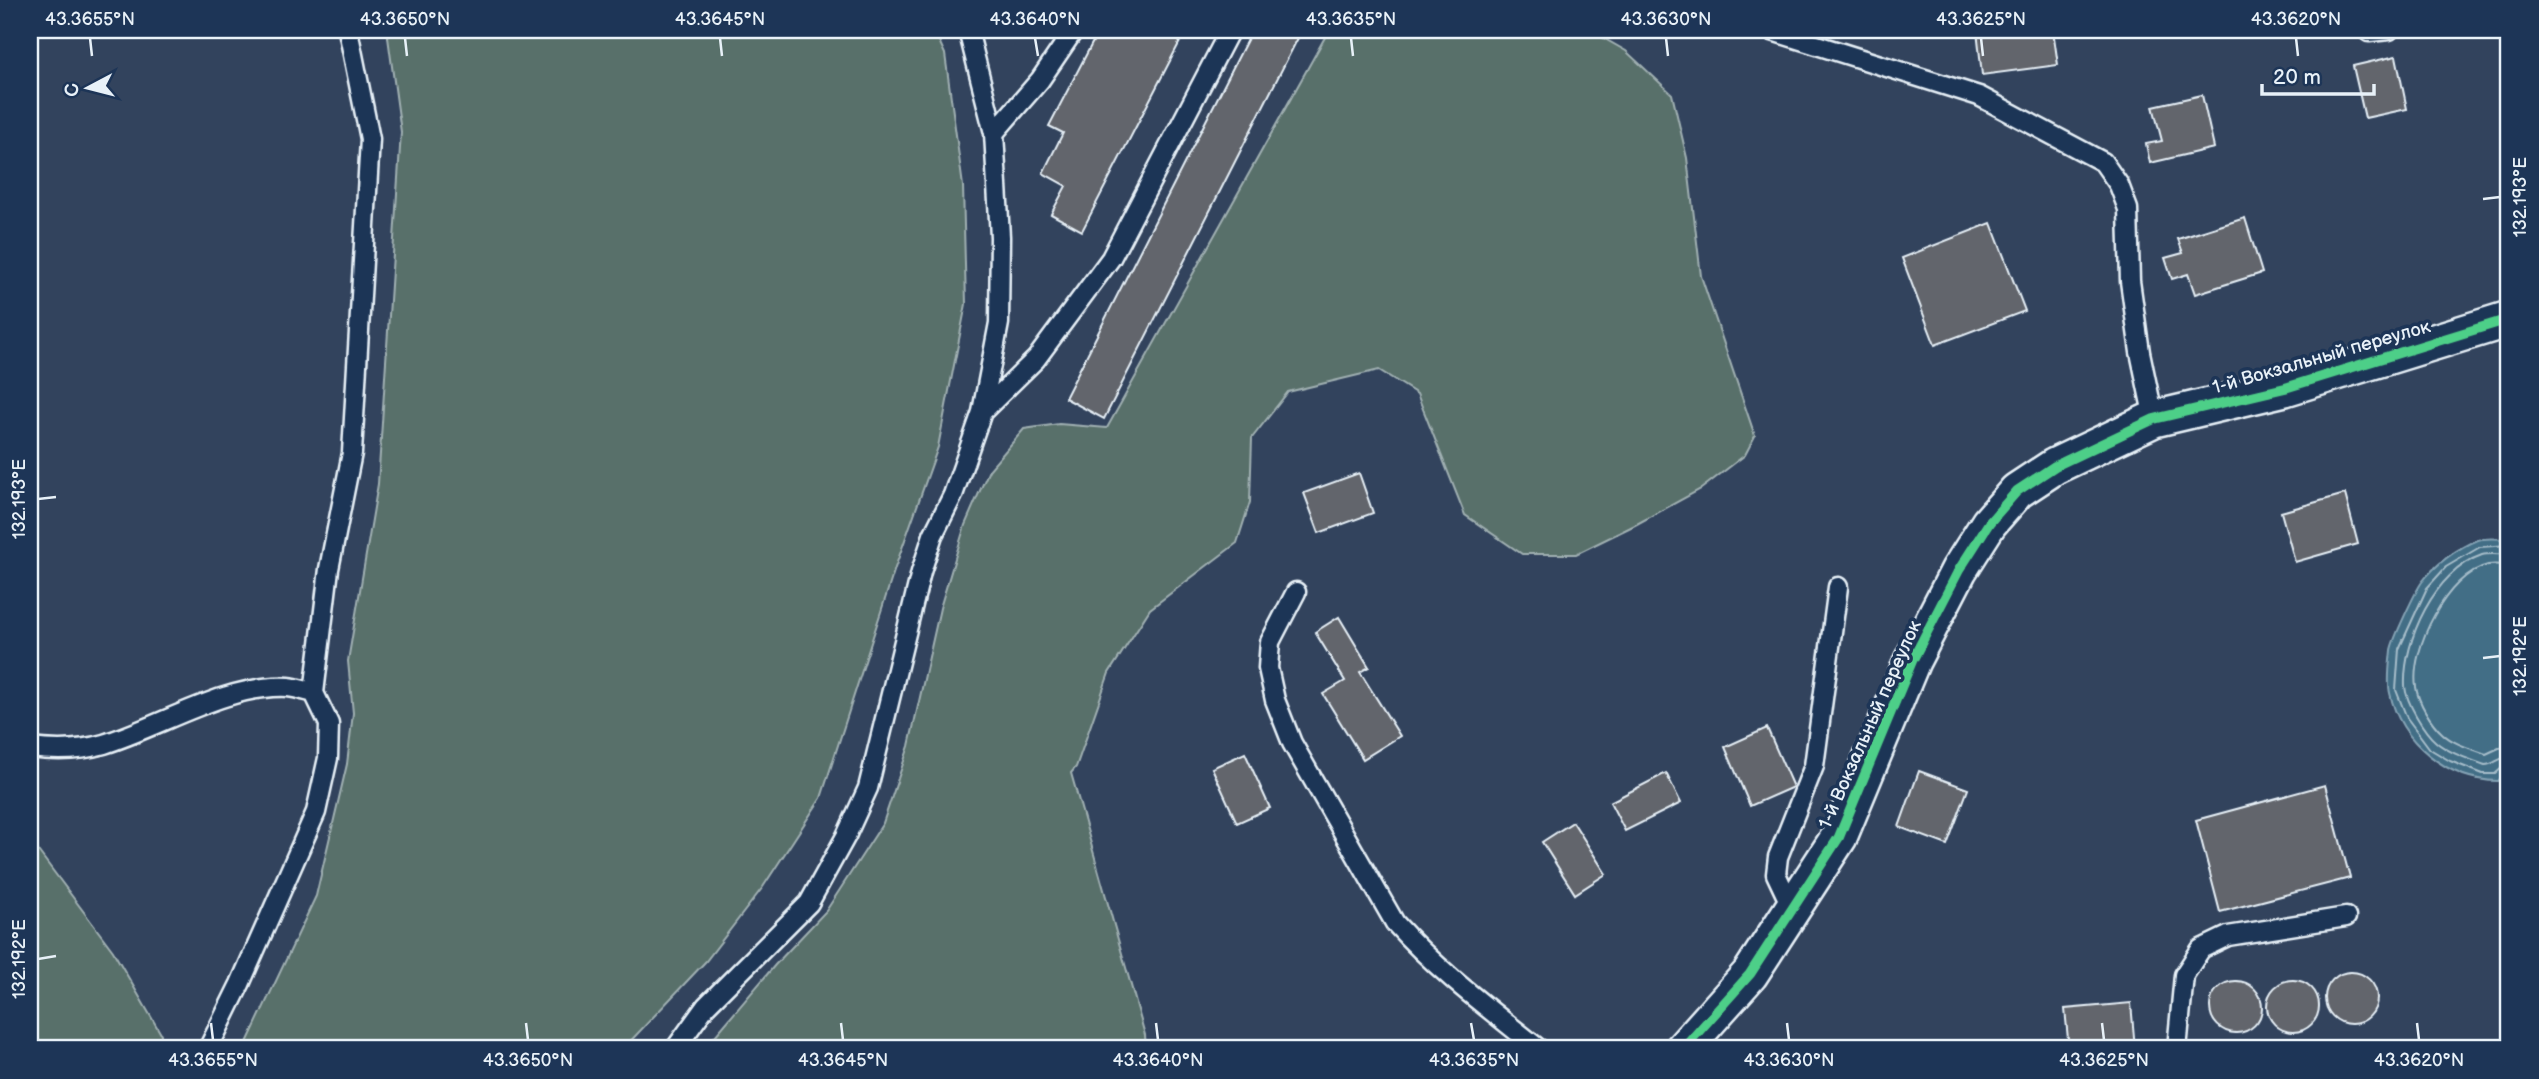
<svg xmlns="http://www.w3.org/2000/svg" width="2539" height="1079" font-family="'Balsamiq Sans',sans-serif">
<rect width="100%" height="100%" fill="#32435d"/>
<filter id="ink" filterUnits="userSpaceOnUse"><feTurbulence type="fractalNoise" baseFrequency=".0143" numOctaves="2"/><feDisplacementMap in="SourceGraphic" scale="14" xChannelSelector="R" yChannelSelector="G"/><feConvolveMatrix kernelMatrix="1 2 1 2 8 2 1 2 1" color-interpolation-filters="sRGB"/></filter>
<g filter="url(#ink)">
<path fill="#596f6b" stroke="#a0b0b2" stroke-width="2" d="M387,30H934L945,54L963,186L966,304L938,447L895,568L821,798L763,887L706,961L623,1049H244L316,896L347,764L353,713L348,661L378,484L401,132Z
M1329,30H1589L1626,51L1672,94L1687,158L1701,276L1755,436L1745,455L1701,489L1635,525L1576,554H1522L1465,515L1417,394L1379,370L1288,392L1252,438L1250,502L1237,543L1150,609L1109,673L1076,767L1071,773L1145,1035L1146,1049H704L775,965L826,911L883,823L909,746L940,608L965,525L989,470L1024,429L1059,424L1107,428Z
M30,840L113,951L161,1034L159,1049H30Z"/>
<path fill="#426e86" stroke="#84a2b4" stroke-width="2" d="M2509,539V770L2498,781C2449,781 2400,742 2390,693C2387,681 2390,662 2391,650C2393,639 2415,592 2422,582C2435,565 2457,548 2477,540C2486,537 2500,539 2509,539Z"/>
<g fill="none" stroke-linecap="round" stroke-linejoin="round">
<path stroke="#a6bdca" stroke-width="2" d="M2509,545L2480,547L2446,567L2427,588L2399,649L2396,690L2407,718L2430,749L2450,761L2483,774H2495L2503,767L2509,766
M2509,554C2501,555 2490,553 2482,555C2435,571 2403,640 2405,686C2406,702 2424,732 2436,742C2449,753 2469,759 2485,765C2494,765 2499,757 2509,757
M2509,565C2502,565 2494,564 2488,565C2447,574 2410,649 2416,687C2418,702 2431,723 2442,733C2453,744 2472,749 2486,754L2499,748L2509,746"/>
</g>
<path fill="#62656c" stroke="#e8f1f8" stroke-width="2" d="M1099,30H1186L1082,231L1051,214L1066,186L1043,173L1063,133L1049,126Z
M1252,30H1302L1104,419L1065,398Z
M1977,30H2053L2058,65L1982,75Z
M2396,56L2407,109L2365,118L2353,66Z
M2202,95L2214,148L2150,163L2146,144L2162,141L2153,106Z
M2245,218L2262,273L2195,294L2188,274L2172,279L2165,258L2183,253L2178,239Z
M1991,223L2025,311L1935,345L1902,258Z
M1359,473L1373,513L1319,533L1304,493Z
M2345,494L2358,544L2295,562L2281,512Z
M1339,617L1369,667L1360,672L1400,736L1363,759L1323,694L1345,681L1315,632Z
M1767,728L1793,787L1750,806L1725,747Z
M1245,753L1270,808L1237,823L1212,768Z
M1919,771L1968,789L1947,845L1899,827Z
M1666,773L1681,803L1625,831L1610,802Z
M2325,785L2350,878L2220,912L2196,820Z
M1573,822L1606,874L1575,894L1542,842Z
M2325 998a26 26 0 1 1 52 0a26 26 0 1 1-52 0Z
M2267 1006a26 26 0 1 1 52 0a26 26 0 1 1-52 0Z
M2210 1007a26 26 0 1 1 52 0a26 26 0 1 1-52 0Z
M2131,1003L2135,1049H2069L2065,1009Z"/>
<g fill="none" stroke-linecap="round" stroke-linejoin="round">
<g stroke="#e8f1f8" stroke-width="23">
<path id="service" d="M1769,30L1979,96L2103,162L2119,185L2128,209L2130,281L2140,352L2154,419
M2369,32L2389,30
M994,133L1040,80L1074,30
M982,412L1036,359L1111,258L1230,30
M1296,592L1270,642L1268,668L1275,700L1292,743L1395,923C1438,971 1489,1009 1539,1049
M314,693L329,569L352,453L370,139L348,30
M30,748C54,751 80,751 104,744C162,726 227,684 288,687C297,688 306,691 314,693L329,724L328,758L316,812L240,984L208,1049
M1793,910L1776,874L1778,857L1814,766L1838,587
M675,1049L706,1006L809,903L846,836L868,788L921,572L933,535L953,495L982,412L999,323L1000,237L994,133L968,30
M2177,1049L2184,975L2201,949L2228,936L2346,917"/>
</g>
<g stroke="#e8f1f8" stroke-width="40">
<path id="minor" d="M1683,1049L1750,974L1839,837L1912,661L1959,570L1989,523L2017,491L2055,466L2154,419L2285,388L2509,319"/>
</g>
<use href="#service" stroke="#1d3557" stroke-width="18"/>
<use href="#minor" stroke="#1d3557" stroke-width="35"/>
<g stroke="#1d3557" stroke-width="15">
<path id="cycleway" d="M1683,1049L1750,974L1839,837L1912,661L1959,570L1989,523L2017,491L2055,466L2154,419L2285,388L2509,319"/>
</g>
<use href="#cycleway" stroke="#4dcf88" stroke-width="10"/>
</g>
</g>
<path fill="none" stroke="#e8f1f8" stroke-width="2.5" d="M90,38L92,56M405,38L407,56M720,38L722,56M1035,38L1038,56M1351,38L1353,56M1666,38L1668,56M1981,38L1983,56M2296,38L2298,56M2483,199L2500,197M38,499L56,497M2483,658L2500,656M38,959L56,956M211,1023L213,1040M526,1023L528,1040M841,1023L843,1040M1156,1023L1158,1040M1471,1023L1474,1040M1787,1023L1789,1040M2102,1023L2104,1040M2417,1023L2419,1040"/>
<g text-anchor="middle" stroke-width="7" stroke-linejoin="round" paint-order="stroke">
<g font-size="19" fill="#e8f1f8" stroke="#1d3557">
<text transform="translate(2321 356) rotate(-16)" y="7">1-й Вокзальный переулок</text>
<text transform="translate(1869 724) rotate(-66)" y="7">1-й Вокзальный переулок</text>
</g>
</g>
<rect width="2539" height="1079" fill="none" stroke="#1d3557" stroke-width="77"/>
<g transform="translate(88 88) rotate(263)" stroke="#1d3557" stroke-width="5" paint-order="stroke">
<path d="M0-5L12 26L0 18L-12 26Z" fill="#e8f1f8"/>
<text y="-10" font-size="19" font-weight="bold" text-anchor="middle" fill="#e8f1f8">С</text>
</g>
<path d="M2262 84v10h112v-10" fill="none" stroke="#e8f1f8" stroke-width="3.5"/>
<text x="2273" y="84" font-size="21" fill="#e8f1f8" stroke="#1d3557" stroke-width="5" paint-order="stroke">20 m</text>
<rect x="38" y="38" width="2462" height="1002" fill="none" stroke="#e8f1f8" stroke-width="2.5"/>
<g font-size="18" text-anchor="middle" fill="#e8f1f8">
<text x="90" y="25">43.3655°N</text>
<text x="405" y="25">43.3650°N</text>
<text x="720" y="25">43.3645°N</text>
<text x="1035" y="25">43.3640°N</text>
<text x="1351" y="25">43.3635°N</text>
<text x="1666" y="25">43.3630°N</text>
<text x="1981" y="25">43.3625°N</text>
<text x="2296" y="25">43.3620°N</text>
<text transform="translate(2520 197) rotate(-90)" y="6">132.193°E</text>
<text transform="translate(19 499) rotate(-90)" y="6">132.193°E</text>
<text transform="translate(2520 656) rotate(-90)" y="6">132.192°E</text>
<text transform="translate(19 959) rotate(-90)" y="6">132.192°E</text>
<text x="213" y="1066">43.3655°N</text>
<text x="528" y="1066">43.3650°N</text>
<text x="843" y="1066">43.3645°N</text>
<text x="1158" y="1066">43.3640°N</text>
<text x="1474" y="1066">43.3635°N</text>
<text x="1789" y="1066">43.3630°N</text>
<text x="2104" y="1066">43.3625°N</text>
<text x="2419" y="1066">43.3620°N</text>
</g>
</svg>
